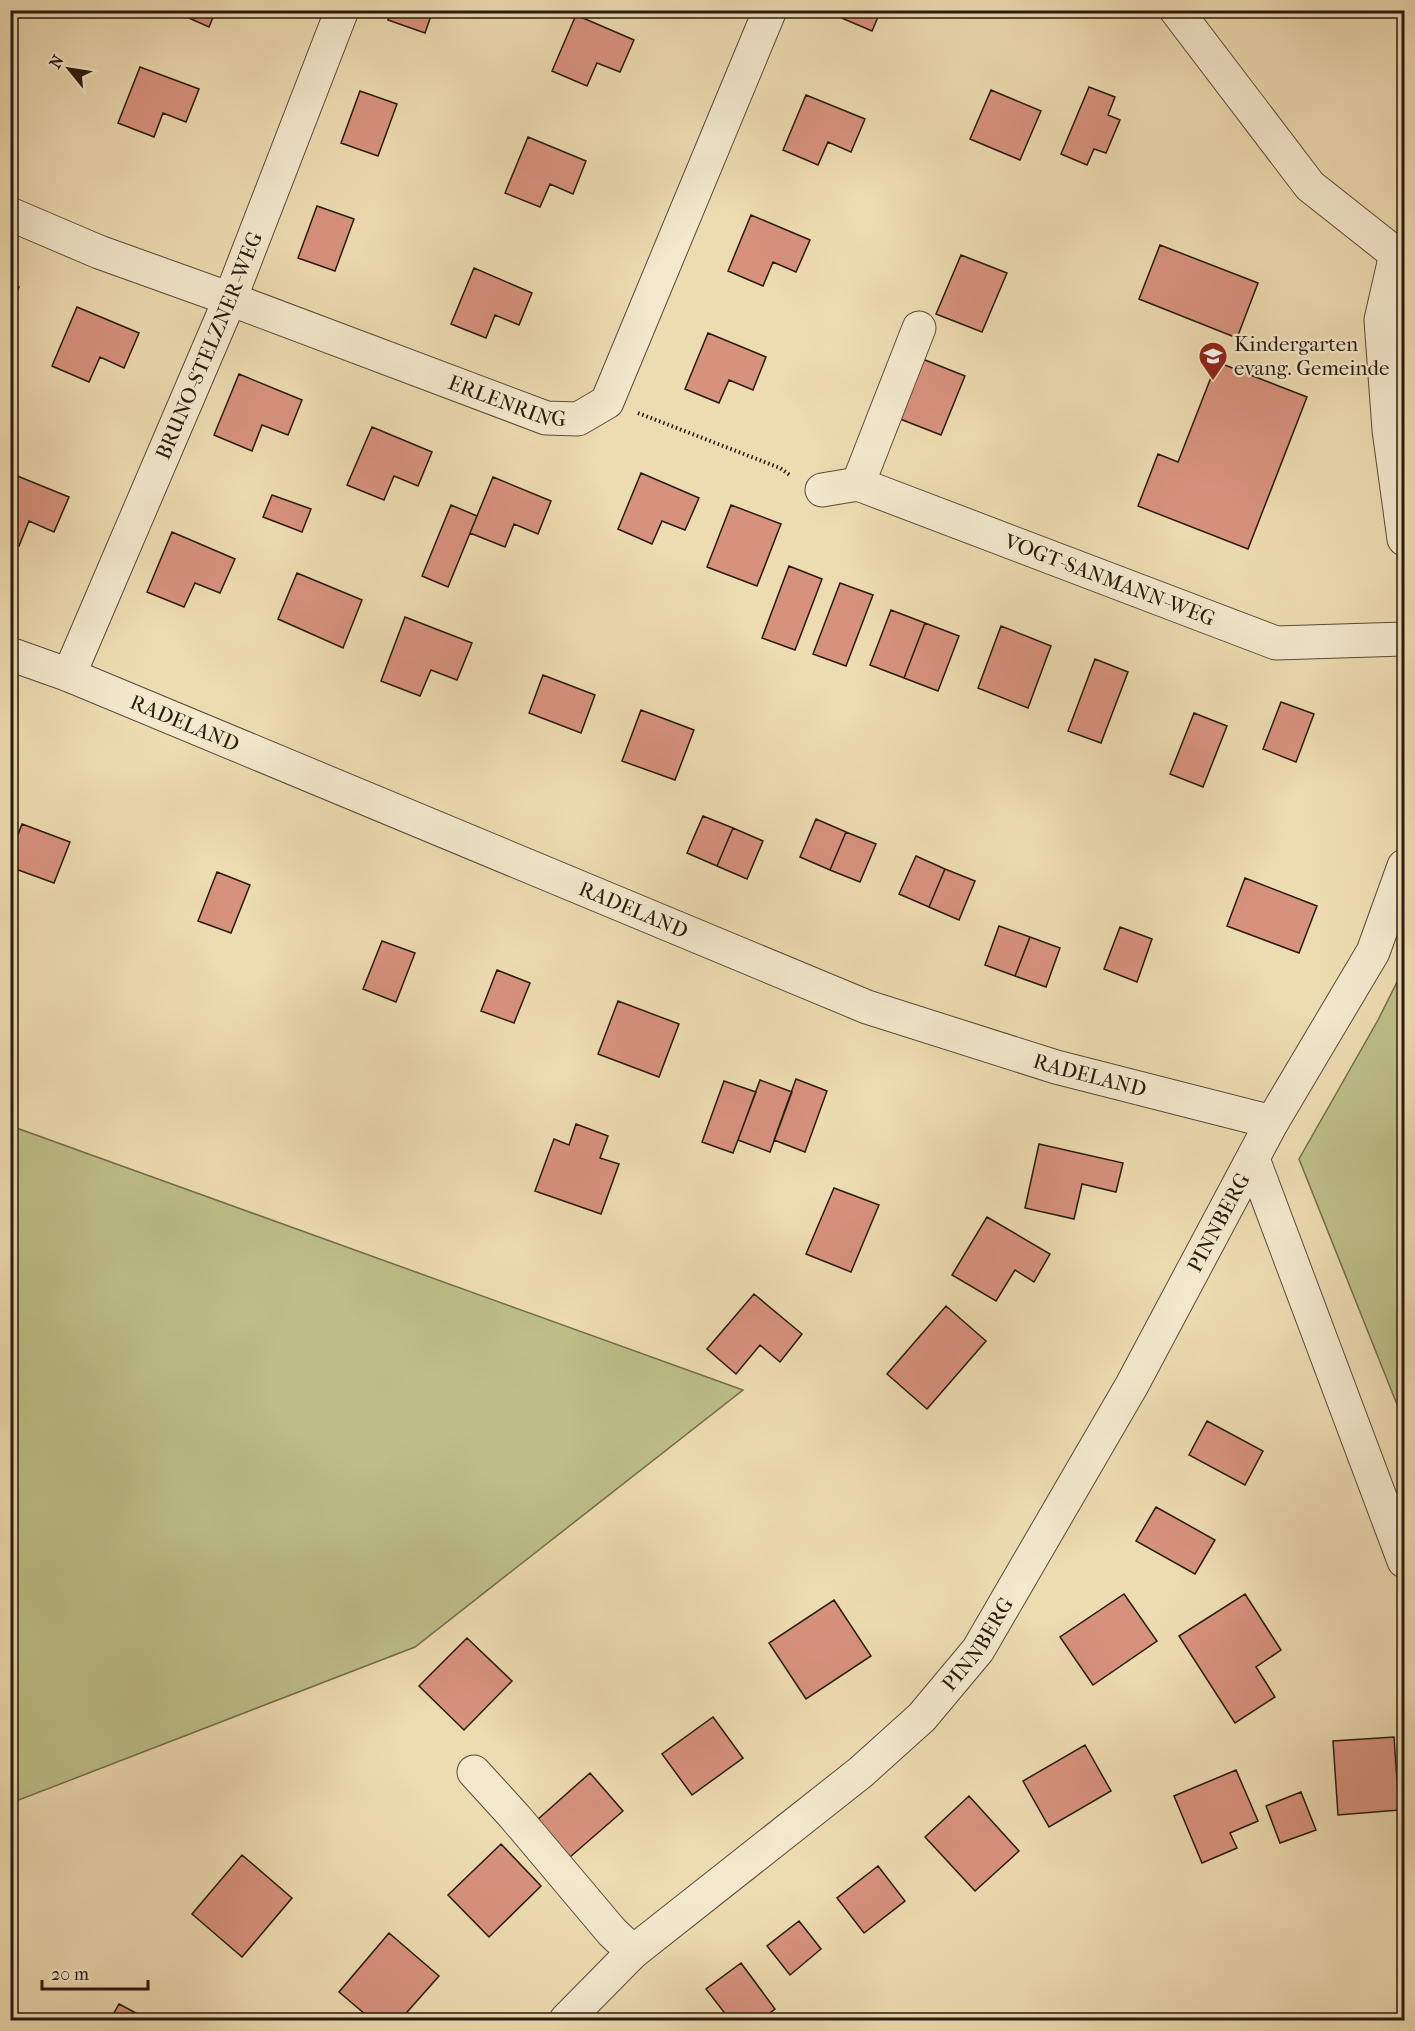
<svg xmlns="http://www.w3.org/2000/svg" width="1415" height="2031" font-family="'IM FELL French Canon',serif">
<rect width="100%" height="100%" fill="#eddbb1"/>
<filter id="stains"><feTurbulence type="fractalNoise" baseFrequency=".00333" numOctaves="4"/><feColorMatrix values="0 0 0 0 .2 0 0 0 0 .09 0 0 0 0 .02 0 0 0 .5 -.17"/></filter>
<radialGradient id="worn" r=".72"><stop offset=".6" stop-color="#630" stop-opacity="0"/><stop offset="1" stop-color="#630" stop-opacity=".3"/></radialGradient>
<path fill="#bdbe88" stroke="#726c4c" stroke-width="1.5" d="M1404,968V1422L1299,1159L1378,1020Z
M11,1126L743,1390L415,1647L11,1803Z"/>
<path fill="#d7927e" stroke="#281b0f" stroke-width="1.5" d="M171,10H216L209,27Z
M391,10H433L425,33L388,20Z
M839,10H881L872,31L837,16Z
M890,10H908L905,17Z
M576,15L634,40L620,72L597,63L587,86L552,71Z
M140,67L199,89L186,122L163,113L154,137L118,123Z
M1089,87L1115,97L1108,115L1120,120L1106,153L1094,149L1087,165L1061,154Z
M991,90L1041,111L1020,160L970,139Z
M360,91L397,104L378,156L341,143Z
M806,95L865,119L851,152L828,142L818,165L783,150Z
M528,137L586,161L573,194L550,184L540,207L505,193Z
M317,206L354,219L335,271L298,258Z
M751,215L810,240L796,272L773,262L763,286L728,271Z
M1160,245L1258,283L1237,338L1139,299Z
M961,255L1007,273L982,332L936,314Z
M474,268L532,293L519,325L495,315L486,338L451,324Z
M10,283L19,287L10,308Z
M77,307L139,333L124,368L100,357L89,382L52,366Z
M708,333L766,357L753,390L729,380L719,403L685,389Z
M920,358L965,376L941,435L895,417Z
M1217,362L1307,397L1248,549L1138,506L1158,454L1178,462Z
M239,374L302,400L288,435L262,425L252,451L214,435Z
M372,427L432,452L418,486L394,476L384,500L347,485Z
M10,473L69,497L54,532L29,521L19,546L10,543Z
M641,473L699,498L685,530L662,521L652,544L618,529Z
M493,477L551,501L538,534L514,524L505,547L470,533Z
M272,495L311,509L302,532L263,517Z
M451,505L477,516L448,587L422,576Z
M731,505L781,524L757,586L707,567Z
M172,532L235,559L220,593L195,583L184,607L147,592Z
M789,566L822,579L795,650L762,638Z
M297,573L362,600L343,648L278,619Z
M840,583L873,595L846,666L813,654Z
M891,610L925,623L904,678L870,665Z
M405,617L472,643L457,680L431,670L420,696L381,681Z
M925,623L959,636L938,691L904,678Z
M1001,626L1051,646L1028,708L978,688Z
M1095,659L1128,672L1101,743L1068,731Z
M543,675L595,695L581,733L529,713Z
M1281,702L1314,714L1296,762L1263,749Z
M641,710L694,730L675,780L622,761Z
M1194,713L1227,726L1203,787L1170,774Z
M703,816L733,828L717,866L687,853Z
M816,819L846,832L830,870L800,857Z
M22,824L70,842L54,883L10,867V856Z
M733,828L763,841L747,879L717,866Z
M846,832L876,844L860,882L830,870Z
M916,856L945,869L929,907L899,894Z
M945,869L975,881L959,920L929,907Z
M217,872L250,885L231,933L198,921Z
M1245,878L1317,906L1299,953L1227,926Z
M999,926L1030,937L1015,976L985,965Z
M1120,927L1152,939L1137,982L1104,969Z
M1030,937L1060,948L1046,987L1015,976Z
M382,941L415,953L396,1002L363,989Z
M497,970L530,983L514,1023L481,1011Z
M618,1001L679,1024L659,1077L598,1054Z
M796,1079L827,1091L805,1152L774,1140Z
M760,1080L792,1092L770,1152L738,1140Z
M724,1081L756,1092L733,1153L702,1142Z
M576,1124L608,1136L600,1158L619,1164L601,1214L535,1191L554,1139L569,1145Z
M1039,1144L1123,1163L1116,1192L1082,1184L1074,1219L1025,1208Z
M834,1188L879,1205L851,1272L806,1254Z
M987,1217L1050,1254L1034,1282L1015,1270L996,1301L952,1275Z
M754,1294L802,1334L780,1362L760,1345L736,1374L707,1349Z
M946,1306L986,1341L927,1409L887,1374Z
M1207,1421L1263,1451L1245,1485L1189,1455Z
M1156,1507L1215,1540L1195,1574L1136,1541Z
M1124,1594L1157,1641L1093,1685L1060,1637Z
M1245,1594L1281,1650L1256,1667L1275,1697L1235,1723L1179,1636Z
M834,1600L871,1656L806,1699L769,1643Z
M467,1638L512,1681L464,1730L419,1686Z
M713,1717L743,1758L692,1795L662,1754Z
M1394,1737L1399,1810L1338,1815L1333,1741Z
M1085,1745L1111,1791L1049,1827L1023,1781Z
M1236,1770L1258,1821L1230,1833L1237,1848L1202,1863L1174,1796Z
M590,1773L623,1811L570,1857L537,1820Z
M1301,1792L1316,1830L1280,1843L1266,1806Z
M969,1796L1019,1851L975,1891L925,1837Z
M501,1844L541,1886L489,1937L448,1895Z
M242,1855L292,1898L242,1957L192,1914Z
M878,1866L905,1901L864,1933L837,1898Z
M799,1921L821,1949L790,1975L767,1946Z
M389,1933L439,1976L400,2020H372L339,1992Z
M741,1963L775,2009L761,2020H730L706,1989Z
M119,2004L149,2020H110Z"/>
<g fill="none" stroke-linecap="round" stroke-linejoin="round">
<g stroke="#594b38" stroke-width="35">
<g id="minor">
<path d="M1176,10L1310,186L1396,254L1404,256"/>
<path id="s1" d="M10,214L99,252L230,299L546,418L578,419L607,402L770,10"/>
<path d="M1396,254L1381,320L1389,430L1404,539"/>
<path d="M858,484L919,328"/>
<path id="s2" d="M822,490L858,484L1276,643L1404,639"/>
<path id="s3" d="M10,654L69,675L867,1007L1056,1067L1272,1122"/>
<path id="s4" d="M69,675L230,299L342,10"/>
<path d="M1253,1159L1404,1561"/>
<path d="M474,1772L515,1817L612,1932L633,1952"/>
<path id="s5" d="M566,2020L633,1952L861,1772L922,1717L978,1650L1132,1385L1272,1122L1373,952L1404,866"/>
</g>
</g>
<path stroke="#281b0f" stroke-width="4" stroke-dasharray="1.5 3" stroke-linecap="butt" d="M638,413L780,468L791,476"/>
<use href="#minor" stroke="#f3e8cc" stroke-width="33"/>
</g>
<defs>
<g id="school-pin" transform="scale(1.5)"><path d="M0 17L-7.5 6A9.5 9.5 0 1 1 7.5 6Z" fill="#8f2418" stroke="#f3e8cc"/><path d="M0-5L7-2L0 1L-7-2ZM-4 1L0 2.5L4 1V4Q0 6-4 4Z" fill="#fff"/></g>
</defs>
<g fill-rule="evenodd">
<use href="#school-pin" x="1213" y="356"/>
</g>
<g text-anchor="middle" stroke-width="4.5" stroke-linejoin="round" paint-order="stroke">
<g font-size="21" fill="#281b0f" stroke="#f3e8cc">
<text dy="7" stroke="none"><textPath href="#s4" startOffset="358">BRUNO-STELZNER-WEG</textPath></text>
<text dy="7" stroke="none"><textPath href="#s1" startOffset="532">ERLENRING</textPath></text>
<text dy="7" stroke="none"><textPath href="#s2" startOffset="306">VOGT-SANMANN-WEG</textPath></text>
<text dy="7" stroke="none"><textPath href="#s3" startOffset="188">RADELAND</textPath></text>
<text dy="7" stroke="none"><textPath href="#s3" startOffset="674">RADELAND</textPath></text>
<text dy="7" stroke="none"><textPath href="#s3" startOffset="1160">RADELAND</textPath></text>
<text dy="7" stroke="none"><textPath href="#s5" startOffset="1046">PINNBERG</textPath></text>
<text dy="7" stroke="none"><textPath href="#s5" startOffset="560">PINNBERG</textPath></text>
</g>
<g font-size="21" fill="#281b0f" stroke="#f3e8cc" text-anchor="start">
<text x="1234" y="351">Kindergarten<tspan x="1234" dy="24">evang. Gemeinde</tspan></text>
</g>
</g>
<rect width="1415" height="2031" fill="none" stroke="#eddbb1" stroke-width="36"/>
<rect x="12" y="12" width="1391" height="2007" fill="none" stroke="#281b0f" stroke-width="3"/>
<rect x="18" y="18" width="1379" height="1995" fill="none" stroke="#281b0f" stroke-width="1.5"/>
<g transform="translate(69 69) rotate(300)" stroke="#f3e8cc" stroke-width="4.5" paint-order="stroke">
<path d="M0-4.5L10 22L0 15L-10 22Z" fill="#281b0f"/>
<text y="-9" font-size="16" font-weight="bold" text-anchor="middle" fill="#281b0f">N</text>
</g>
<path d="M42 1980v9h106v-9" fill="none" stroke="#281b0f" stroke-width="3"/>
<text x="51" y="1980" font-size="18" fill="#281b0f" stroke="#f3e8cc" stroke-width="4.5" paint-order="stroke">20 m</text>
<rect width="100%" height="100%" filter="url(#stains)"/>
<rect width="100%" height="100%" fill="url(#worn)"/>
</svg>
